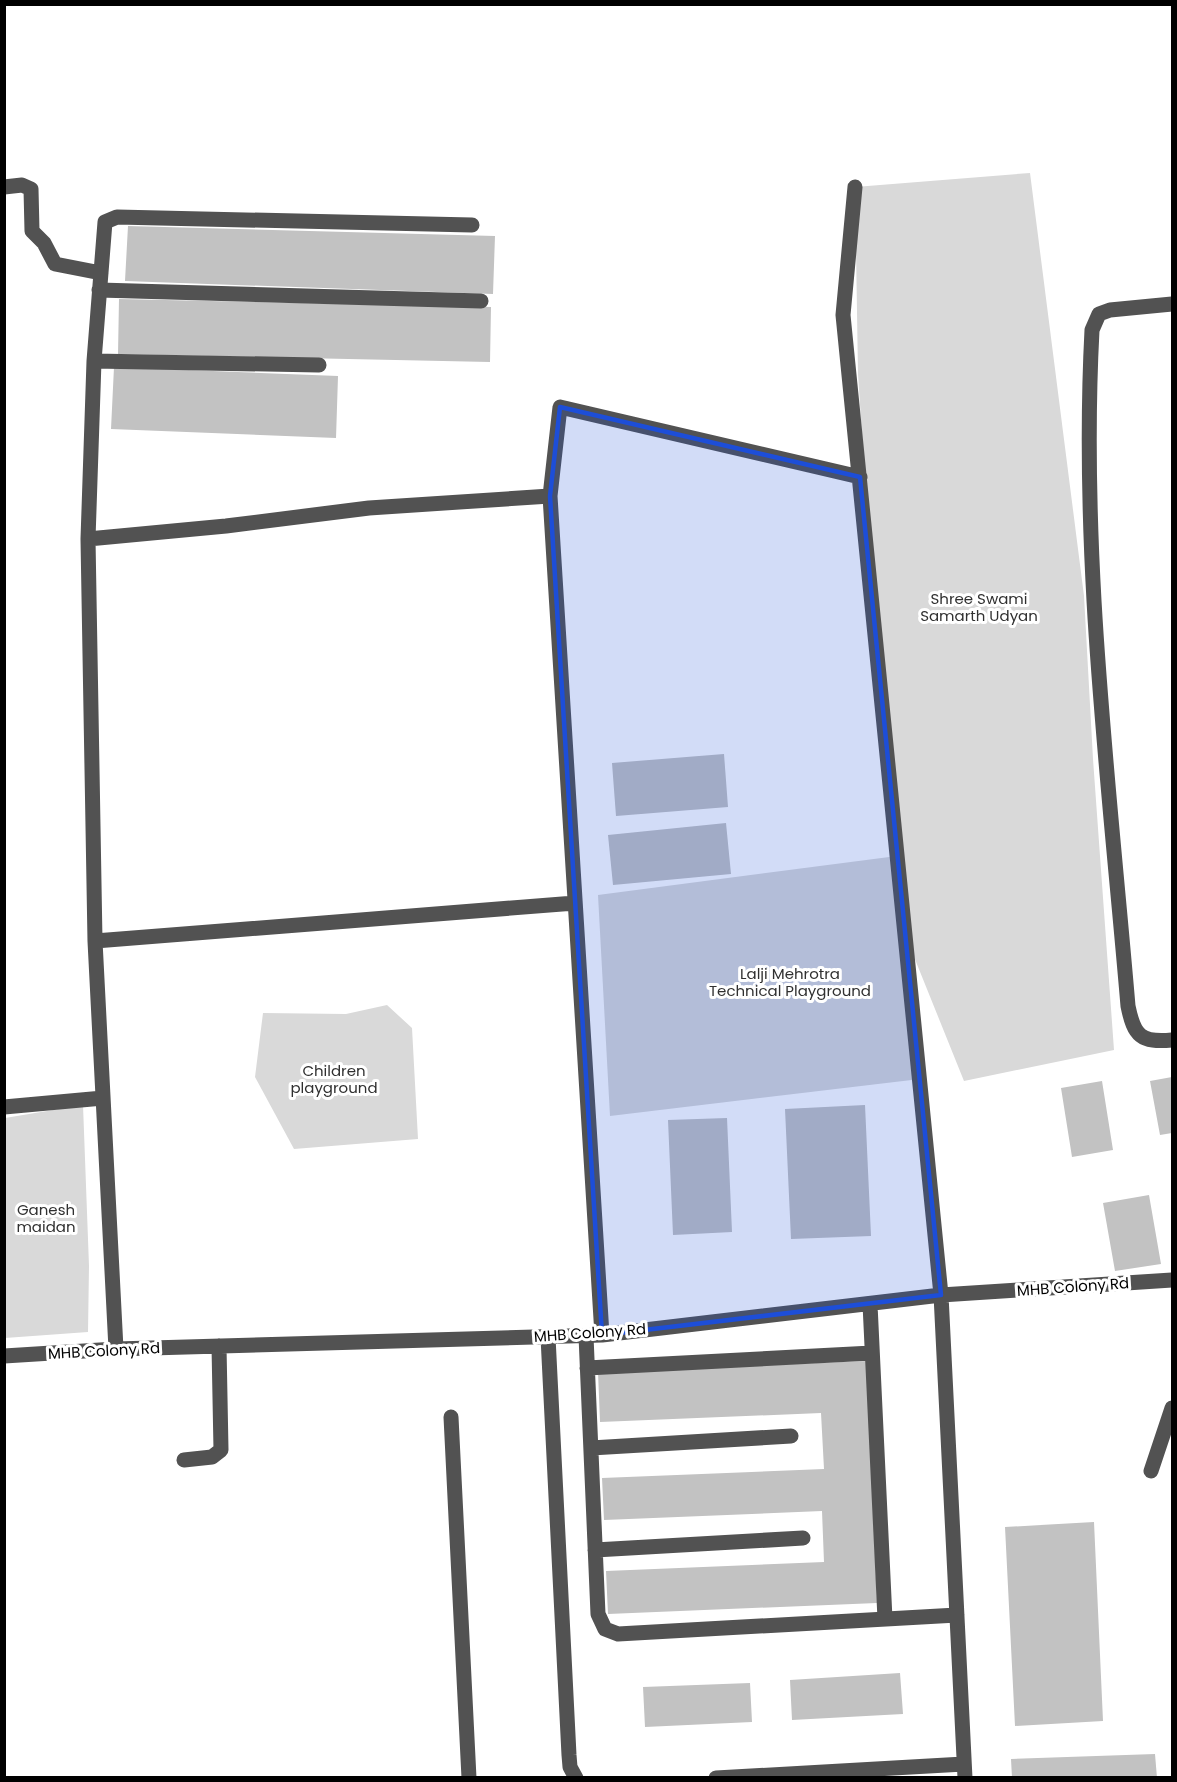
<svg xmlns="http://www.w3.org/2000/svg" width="1177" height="1782" font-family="Poppins,sans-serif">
<rect width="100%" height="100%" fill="#fff"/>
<path fill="#d9d9d9" d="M1030,173L1084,596L1093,759L1114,1050L964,1081L906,937L920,1079L610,1116L598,895L897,856L874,617L858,374L855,187Z
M387,1005L412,1028L418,1139L294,1149L255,1077L263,1013L346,1014Z
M83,1105L89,1266L88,1332L5,1338V1118Z"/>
<path fill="#c2c2c2" d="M128,226L495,236L493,294L125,281Z
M119,299L491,307L490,362L118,354Z
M114,367L338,376L336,438L111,429Z
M724,754L728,807L616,816L612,763Z
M726,823L731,874L613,885L608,835Z
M1172,1077V1133L1160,1135L1150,1081Z
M1102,1081L1113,1150L1072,1157L1061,1088Z
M865,1105L871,1236L791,1239L785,1109Z
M727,1118L732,1232L673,1235L668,1120Z
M1149,1195L1161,1264L1115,1271L1103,1203Z
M867,1361L877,1603L608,1614L606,1571L824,1562L822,1511L604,1520L602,1478L824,1469L821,1413L600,1422L598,1372Z
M1094,1522L1103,1721L1015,1726L1005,1527Z
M900,1673L903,1714L792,1720L790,1680Z
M750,1683L752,1722L645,1727L643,1687Z
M1155,1754L1157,1778H1012L1011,1759Z"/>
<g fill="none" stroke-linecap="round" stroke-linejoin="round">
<path stroke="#525252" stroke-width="15" d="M4,187L22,185L31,189L32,231L44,243L55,264L101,273
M855,187L843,315L941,1295L965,1778
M99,290L481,301
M1172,304L1110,310L1099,314L1092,330C1080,556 1109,781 1128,1006C1134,1036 1141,1043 1172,1040
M94,361L319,365
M88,539L226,526L369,508L550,496
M95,941L575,903
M4,1107L103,1098
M870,1304L885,1619
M602,1335L550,496L560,407L860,477
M586,1336L598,1614L605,1629L618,1634L957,1615
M548,1337L569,1755L570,1767L576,1778
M116,1349L95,941L88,539L94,361L105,222L117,217L472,225
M4,1356L116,1349L602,1335L941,1295L1172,1280
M587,1368L872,1353
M451,1417L469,1778
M591,1448L791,1436
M184,1460L212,1457L221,1450L219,1346
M1151,1471L1172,1408
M595,1550L803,1538
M716,1778L964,1764"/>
</g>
<path fill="#1d4ed8" fill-opacity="0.2" stroke="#1d4ed8" stroke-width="4.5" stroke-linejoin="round" d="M560,407L860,477L941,1295L602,1335L550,496Z"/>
<g text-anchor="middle" stroke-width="6" stroke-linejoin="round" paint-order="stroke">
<g font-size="15" fill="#303030" stroke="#fff">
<text x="979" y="604">Shree Swami<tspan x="979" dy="17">Samarth Udyan</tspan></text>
<text x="790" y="979">Lalji Mehrotra<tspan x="790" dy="17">Technical Playground</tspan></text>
<text x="334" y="1076">Children<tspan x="334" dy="17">playground</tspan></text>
<text x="46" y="1215">Ganesh<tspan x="46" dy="17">maidan</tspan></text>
</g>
<g font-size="15" fill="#000" stroke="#fff">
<text transform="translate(1073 1287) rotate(-4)" y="5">MHB Colony Rd</text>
<text transform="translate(590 1333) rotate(-4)" y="5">MHB Colony Rd</text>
<text transform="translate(104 1351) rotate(-3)" y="5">MHB Colony Rd</text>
</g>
</g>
<rect width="1177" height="1782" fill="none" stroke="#000000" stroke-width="12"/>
</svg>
